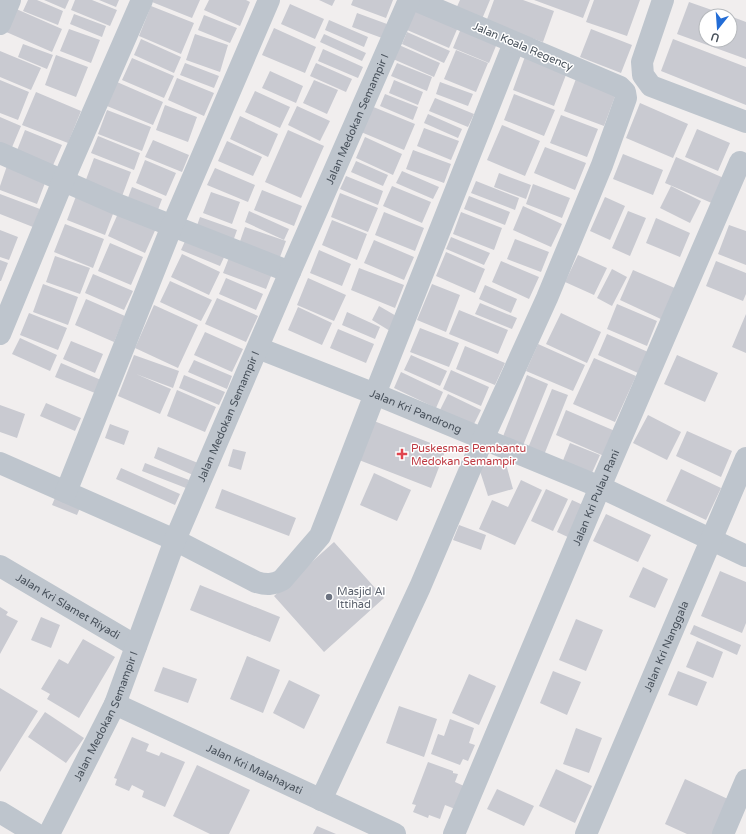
<svg xmlns="http://www.w3.org/2000/svg" width="746" height="834" font-family="'Varela Round',sans-serif">
<rect width="100%" height="100%" fill="#f1eeee"/>
<path fill="#c9cad1" d="M28,0H37L63,11L58,25L23,11Z
M44,0H69L65,9Z
M75,0H92L117,10L110,26L71,10Z
M99,0H119L116,7Z
M147,0H200L192,18Z
M209,0H246L250,2L240,26L204,10Z
M319,0H335L332,6Z
M353,0H393L386,18L351,5Z
M460,0H490L482,19L456,9Z
M494,0H523L554,11L543,42L486,22Z
M534,0H590L583,18Z
M594,0H640L627,36L586,22Z
M689,2L729,16H706V40H730V16L746,22V59L677,34Z
M418,3L461,20L449,48L407,30Z
M290,4L324,19L315,39L281,24Z
M151,6L194,23L181,54L139,36Z
M14,8L62,29L52,52L4,31Z
M357,13L387,24L382,38L352,27Z
M74,14L106,26L102,37L70,24Z
M204,15L237,28L230,43L198,30Z
M329,20L368,37L364,47L325,30Z
M462,26L498,41L489,63L453,48Z
M274,28L316,47L305,73L262,55Z
M69,29L100,40L91,63L60,51Z
M591,29L632,45L621,73L580,57Z
M407,32L450,51L444,63L402,44Z
M195,34L228,45L220,72L186,60Z
M324,34L366,53L362,61L320,42Z
M141,39L181,57L174,73L134,55Z
M673,39L746,67V105L661,71Z
M23,44L53,55L47,69L18,57Z
M399,45L440,63L434,77L393,59Z
M323,49L363,67L358,78L318,61Z
M456,50L488,63L476,92L444,79Z
M0,51L41,68L31,90L0,77Z
M527,51L569,67L554,106L513,90Z
M56,55L88,67L76,97L45,85Z
M132,58L174,76L164,98L122,80Z
M185,63L219,76L214,88L180,75Z
M316,63L352,79L346,92L310,76Z
M397,63L432,77L427,91L391,76Z
M270,71L303,86L296,103L262,88Z
M577,76L617,91L604,126L564,111Z
M177,78L214,93L204,116L168,100Z
M0,80L29,92L18,120L0,113Z
M314,80L338,90L327,114L303,103Z
M394,80L423,92L418,105L389,93Z
M117,82L163,102L153,125L107,106Z
M440,82L473,94L468,106L436,94Z
M255,91L290,107L280,128L245,112Z
M36,92L81,111L68,143L22,125Z
M385,94L418,107L413,120L380,106Z
M514,94L555,110L544,136L504,120Z
M435,98L474,114L468,127L429,111Z
M640,103L688,124L673,158L626,138Z
M165,105L197,117L188,142L156,130Z
M297,106L330,121L320,141L288,125Z
M371,106L415,124L404,150L361,132Z
M107,110L151,127L142,151L98,134Z
M428,114L462,129L458,138L424,123Z
M561,115L598,129L587,157L550,143Z
M240,116L278,134L268,157L230,139Z
M0,117L21,126L10,152L0,148Z
M502,125L540,141L525,176L487,160Z
M424,128L459,141L451,160L417,146Z
M697,129L730,143L718,171L685,157Z
M25,130L62,145L50,172L14,158Z
M288,130L324,146L301,198L265,182Z
M98,136L140,153L134,170L91,153Z
M365,137L402,154L393,175L356,158Z
M153,140L189,155L182,172L145,157Z
M227,141L262,157L253,176L218,161Z
M545,147L586,163L575,190L534,173Z
M413,150L451,164L444,183L406,169Z
M623,154L663,170L653,195L613,179Z
M676,157L726,179L714,204L665,183Z
M94,158L131,172L121,199L84,185Z
M9,160L48,175L37,204L0,190V186Z
M145,160L176,173L166,196L136,183Z
M356,161L388,175L383,186L351,172Z
M215,168L255,185L248,202L207,185Z
M402,171L439,187L433,199L396,183Z
M499,173L531,185L526,199L494,187Z
M346,176L383,191L378,205L340,189Z
M476,181L519,198L515,210L471,193Z
M533,184L570,198L562,218L526,204Z
M392,186L431,202L422,223L383,206Z
M671,186L701,201L690,223L660,208Z
M132,187L162,199L156,215L126,203Z
M262,190L302,206L294,226L254,210Z
M78,191L116,206L105,235L67,220Z
M211,192L240,202L232,224L203,213Z
M340,193L378,208L368,232L331,217Z
M0,194L40,209L33,227L0,214Z
M469,196L510,212L505,225L464,209Z
M605,197L625,206L610,240L590,231Z
M523,206L562,224L551,247L513,230Z
M120,209L157,226L145,253L108,236Z
M249,211L289,229L284,240L245,222Z
M628,211L646,218L630,256L612,248Z
M384,212L424,228L415,251L375,235Z
M461,212L502,228L494,250L453,234Z
M200,217L237,230L231,247L194,234Z
M656,218L690,233L680,257L646,243Z
M332,220L367,234L357,260L322,245Z
M65,224L104,239L93,268L54,252Z
M729,225L746,231V265L718,254Z
M245,227L286,241L277,265L237,250Z
M0,230L18,237L9,260L0,257Z
M451,237L490,253L484,265L446,249Z
M186,239L226,253L220,266L181,250Z
M515,239L549,252L541,272L507,259Z
M374,240L414,257L404,280L364,263Z
M110,243L143,257L131,285L98,271Z
M319,250L351,264L342,286L310,273Z
M446,252L485,269L475,293L436,276Z
M182,254L220,272L209,295L171,277Z
M230,255L273,271L266,289L223,273Z
M578,255L607,268L594,295L565,282Z
M55,256L90,268L80,294L46,282Z
M0,260L8,263L1,281H0Z
M501,261L539,277L529,299L492,282Z
M716,261L746,273V294L743,301L706,286Z
M359,268L404,285L395,308L351,290Z
M612,269L627,277L612,306L597,298Z
M633,270L677,289L663,320L620,300Z
M93,274L133,291L124,310L85,293Z
M226,278L263,294L256,310L219,294Z
M308,278L346,295L334,321L297,305Z
M170,281L212,300L201,321L160,302Z
M43,284L78,297L68,325L33,312Z
M432,284L460,295L446,332L417,320Z
M485,285L517,299L511,313L479,299Z
M217,298L258,316L246,342L205,324Z
M86,299L125,316L114,342L75,325Z
M480,303L517,318L512,329L475,314Z
M617,304L657,321L647,346L607,329Z
M154,305L198,325L178,368L135,348Z
M379,306L398,317L390,331L372,320Z
M298,307L332,323L322,345L288,330Z
M459,310L508,330L498,354L449,334Z
M347,312L380,327L375,339L342,325Z
M29,313L67,328L58,350L20,335Z
M561,313L601,332L587,363L546,344Z
M746,314V353L732,347Z
M420,328L459,343L449,367L410,352Z
M338,329L374,344L366,363L330,348Z
M205,332L243,349L232,372L194,355Z
M607,334L648,352L638,373L598,355Z
M20,338L57,355L50,371L12,354Z
M71,341L103,354L95,373L63,359Z
M538,344L585,365L573,391L526,371Z
M465,346L505,363L495,385L456,369Z
M134,355L179,371L173,388L136,374L171,389L160,414L118,396Z
M411,355L447,371L440,386L404,370Z
M677,355L718,373L705,402L664,384Z
M594,358L636,376L615,422L573,404Z
M194,360L232,376L227,389L188,372Z
M61,363L101,380L95,393L55,377Z
M451,370L489,387L481,406L443,389Z
M401,372L443,392L436,408L394,388Z
M184,375L225,392L219,405L179,388Z
M527,375L548,384L522,448L502,439Z
M552,389L568,395L544,455L528,448Z
M177,390L216,407L205,432L167,416Z
M448,394L481,410L473,426L440,410Z
M46,403L81,418L75,431L40,416Z
M0,405L25,414L17,438L0,432Z
M566,410L615,431L604,456L556,435Z
M648,415L681,432L667,460L633,443Z
M374,421L446,449L431,488L359,460Z
M110,424L129,431L124,445L105,438Z
M687,431L732,451L721,477L676,456Z
M570,443L600,455L591,475L562,463Z
M158,447L198,463L193,475L154,458Z
M233,449L246,452L241,470L228,466Z
M504,457L513,489L488,496L478,465Z
M145,463L189,480L186,488L142,471Z
M121,468L180,494L175,505L116,479Z
M681,469L721,488L706,520L666,501Z
M374,473L411,490L397,521L360,505Z
M521,480L542,490L515,545L479,529L492,500L508,507Z
M222,489L296,518L289,536L215,508Z
M546,489L568,499L553,531L531,521Z
M57,493L82,503L77,515L52,505Z
M572,500L585,506L570,538L557,532Z
M606,514L651,535L638,562L593,541Z
M459,525L486,535L481,550L453,540Z
M334,542L384,598L324,652L274,596Z
M643,567L668,579L655,608L629,597Z
M720,571L746,582V623L742,633L701,616Z
M200,585L280,617L270,642L190,610Z
M0,607L8,612L6,615L18,621L0,654Z
M41,617L60,625L51,648L31,640Z
M576,619L603,630L586,671L559,660Z
M694,625L741,645L737,655L690,634Z
M83,639L115,657L79,718L47,699L50,694L41,689L59,659L68,664Z
M697,641L723,652L713,678L686,667Z
M247,656L280,670L263,713L230,699Z
M163,667L197,679L188,703L154,691Z
M553,671L581,682L567,715L540,703Z
M678,671L707,682L697,706L668,695Z
M469,674L496,686L479,725L452,713Z
M289,680L320,695L304,729L273,713Z
M0,688L38,711L0,772Z
M399,706L437,719L424,757L386,743Z
M45,712L84,738L66,763L28,737Z
M450,719L474,728L469,743L475,745L468,761L463,759L460,765L431,754L438,734L444,736Z
M576,728L602,738L589,773L563,764Z
M132,737L149,744L146,751L159,756L161,752L185,762L165,807L142,797L144,791L132,785L129,791L115,785L117,779L114,778Z
M428,762L453,771V773L458,774L455,782L464,786L455,809L445,805L440,819L429,815L428,818L413,812L416,805L412,804Z
M197,765L250,790L229,834H210L173,816Z
M556,769L592,786L575,823L539,806Z
M685,779L730,800L714,834H687L665,824Z
M497,789L534,806L524,826L487,809Z
M317,826L336,834H313Z"/>
<g fill="none" stroke-linecap="round" stroke-linejoin="round">
<g stroke="#bec5cd" stroke-width="22">
<path d="M663,0L642,62L643,75L651,86L746,122"/>
<path d="M0,24L10,0"/>
<path d="M0,153L114,203L290,272"/>
<path d="M0,334L63,181L142,0"/>
<path id="s1" d="M258,348L375,394L600,487L746,556"/>
<path d="M0,463L175,540L256,582C266,585 273,585 282,580L320,536L375,394L514,43"/>
<path d="M66,492L172,226L269,0"/>
<path id="s2" d="M0,566L136,646"/>
<path id="s3" d="M115,704L395,834"/>
<path d="M321,800L420,587L483,439L547,298L602,165L626,98L625,92L620,87L415,0"/>
<path d="M0,812L36,834"/>
<path id="s4" d="M49,834L115,704L175,540L290,272L409,0"/>
<path id="s5" d="M454,834L600,487L740,162"/>
<path id="s6" d="M586,834L746,458"/>
<path d="M723,834L746,780"/>
</g>
</g>
<path fill="#e0444e" stroke="#fff" stroke-width="1.5" d="M400 448h4v4h4v4h-4v4h-4v-4h-4v-4h4z"/>
<circle fill="#6b7280" stroke="#fff" stroke-width="1.5" cx="329" cy="597" r="4"/>
<g text-anchor="middle" stroke-width="3" stroke-linejoin="round" paint-order="stroke">
<g font-size="11" fill="#48515b" stroke="#fff">
<text transform="translate(523 46) rotate(23)" y="4">Jalan Koala Regency</text>
<text dy="4" stroke="none"><textPath href="#s4" startOffset="779">Jalan Medokan Semampir I</textPath></text>
<text dy="4" stroke="none"><textPath href="#s1" startOffset="170">Jalan Kri Pandrong</textPath></text>
<text dy="4" stroke="none"><textPath href="#s4" startOffset="455">Jalan Medokan Semampir I</textPath></text>
<text dy="4" stroke="none"><textPath href="#s5" startOffset="365">Jalan Kri Pulau Rani</textPath></text>
<text dy="4" stroke="none"><textPath href="#s2" startOffset="79">Jalan Kri Slamet Riyadi</textPath></text>
<text dy="4" stroke="none"><textPath href="#s6" startOffset="204">Jalan Kri Nanggala</textPath></text>
<text dy="4" stroke="none"><textPath href="#s4" startOffset="131">Jalan Medokan Semampir I</textPath></text>
<text dy="4" stroke="none"><textPath href="#s3" startOffset="154">Jalan Kri Malahayati</textPath></text>
</g>
<g font-size="11" fill="#be3a42" stroke="#fff" text-anchor="start">
<text x="411" y="452">Puskesmas Pembantu<tspan x="411" dy="13">Medokan Semampir</tspan></text>
</g>
<g font-size="11" fill="#5b616d" stroke="#fff" text-anchor="start">
<text x="337" y="595">Masjid Al<tspan x="337" dy="13">Ittihad</tspan></text>
</g>
</g>
<g transform="translate(718 28) rotate(197)"><circle r="19" fill="#ffffff" stroke="#b6b9bd"/>
<path d="M0-3L7 15L0 10L-7 15Z" fill="#236dd6"/>
<text y="-6" font-size="11" font-weight="bold" text-anchor="middle" fill="#48515b">U</text>
</g>
</svg>
